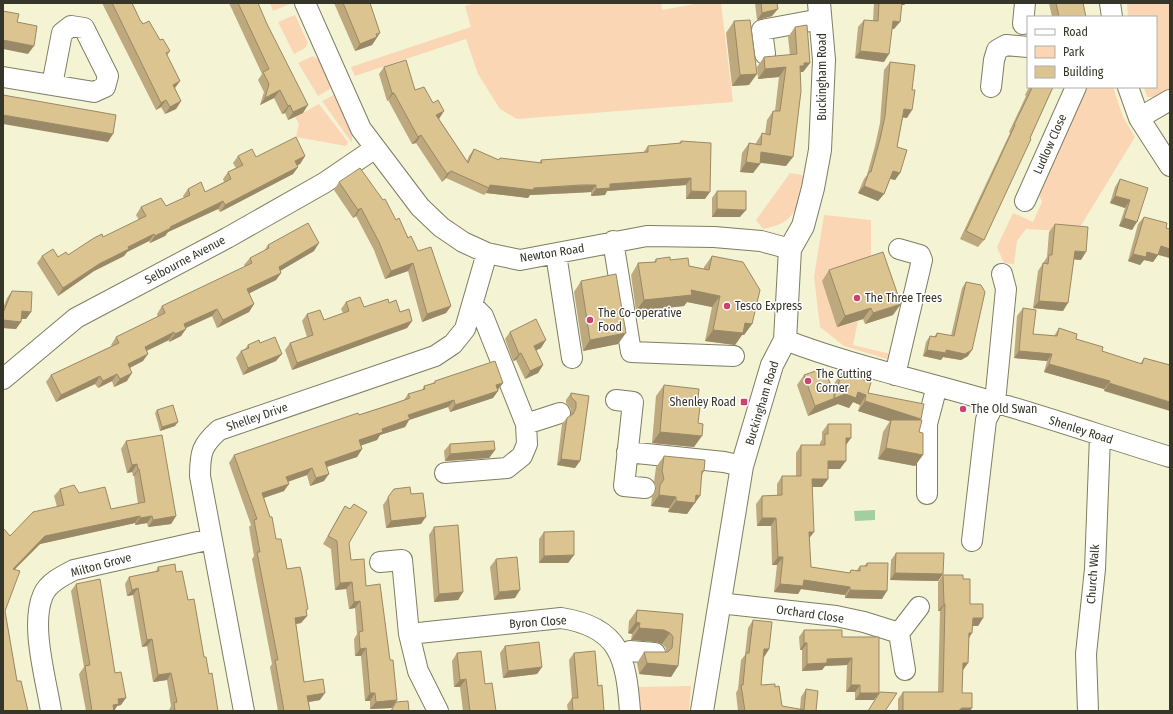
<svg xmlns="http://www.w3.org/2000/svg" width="1173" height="714" font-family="'Fira Sans Condensed',sans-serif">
<rect width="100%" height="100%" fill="#f4f3d4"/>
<path fill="#fad6b5" d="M270,3H290V4L273,11Z
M475,3H661L662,10L700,3H721L733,102L517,119L500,109L478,74L466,39L355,76L351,67L471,27L465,6Z
M1127,3H1170V91L1158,97H1147L1144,87H1156V17H1128Z
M295,15L308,43L305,48L294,54L278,22Z
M313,56L320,61L332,85L330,89L318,96L298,63Z
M1083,87H1113L1123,117L1135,137L1077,232L1026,229L1017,241L1014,264L1004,263L997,247L1013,213L1033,222L1042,202L1037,189Z
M334,95L337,97L352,134V143L322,101Z
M319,104L348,142L346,146L296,137L299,124L295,117Z
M790,173L802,175L805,182C797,209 795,223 763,229L756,220Z
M824,215L871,220V257L837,327L858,321L853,345L891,354L890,360L844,346L820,327L814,277Z
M691,686L689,711H637L636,687Z"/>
<path fill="#a3cda3" d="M875,510V520L855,521L854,511Z"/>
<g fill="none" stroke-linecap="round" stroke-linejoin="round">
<g stroke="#7f7d62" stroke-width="22">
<path id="minor" d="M305,3L361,129L420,207L441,227L463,242L487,253L520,260L647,236L714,237L761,241L790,249
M1110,3L1112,17
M1023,24L1025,3
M765,54L762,30L821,19
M3,77L94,92L105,87L108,76L84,28L71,26L62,33L52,85
M991,87L994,60L997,50L1006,45L1028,47
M1128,87L1139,118L1170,166
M1139,118L1170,100
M1025,201L1076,87
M613,241L631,352L734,356
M556,254L572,358
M785,340C853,366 924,381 994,402C1053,419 1111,439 1170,457
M895,375L922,260L920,255L899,249
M3,379L76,318L227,238L324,183L374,149
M616,400L633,402L624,486L645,488
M526,424L560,413
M627,452L724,462L742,466
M445,473L507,468L522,456L527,444L526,424L483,316L473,306
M927,494V424L937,386
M972,541L986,420L995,402L1006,289L1002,274
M380,562L402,560L409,634L418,671L438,711
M719,603L836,616L864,622L899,633
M409,634L561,618C620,627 626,658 630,711
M622,657L630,651L655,653
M905,670L899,633L919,607
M51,711C46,679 30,625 43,595C48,583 62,576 74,570L211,539
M244,711L200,476C200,452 202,445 219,430L435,356L453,344L465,329L487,253
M1088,711L1086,654L1095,569L1100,436"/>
</g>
<g stroke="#7f7d62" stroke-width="24">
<path id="major" d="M702,711L742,466L772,365L785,340L790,249L803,226L813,188L820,150L824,60L819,3"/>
</g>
<use href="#minor" stroke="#fff" stroke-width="20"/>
<use href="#major" stroke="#fff" stroke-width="22"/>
</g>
<path fill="#bda97d" d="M102,3H132L140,20L170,51L167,56L180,81L175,88L181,101L176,109L165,114L161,107L156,110Z
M229,3H258L303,113L288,120L285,113L282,114L274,98L260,105L264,92L258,80L262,74Z
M334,3H370L377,37L372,45L355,51Z
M755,3H777L772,16L757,20Z
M874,3H906L904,5H902L894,29H892L884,62L855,58L858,27L864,20L873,21Z
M1049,3H1083L1086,17H1052Z
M734,21L749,85L732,86L726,33Z
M795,27L810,63L803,72H800L786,166L760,162V164L753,173L740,172L742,153L749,143L755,144L756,143L762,133L765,134L767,120L773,111H775L779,77L758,79L757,67L764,57L790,55L788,37Z
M890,62L907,118L903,117L897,147L900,173L895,180L890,179L884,194L878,201L858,193L864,179L867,175L875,146L880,123L884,70Z
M384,67L415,90L439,119L467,161L469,156L474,149L499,160L500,158L539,163L541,160L643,153L648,146L679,143L681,141L705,199H686V185L607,191L605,195L591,196V192L576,193L530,195L528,198L486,193L484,195L446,178L442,182L416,143L412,144L388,100L387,101L379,74Z
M1029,87H1053L984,240L978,247L960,239L1010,133L1009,132L1026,96L1025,95Z
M238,156L256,157L305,156L300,164L297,165L298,167L293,174L220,212L218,209L168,232L165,236L150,243L149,241L127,252L124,256L94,271L58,296L37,263L42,256L58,257L68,255L139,220L136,215L141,207L166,206L184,198L183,196L188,189L205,192L224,182L223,179L228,172L236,168L233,163Z
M1120,179L1148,188L1132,230L1119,226L1125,208L1110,203L1115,187Z
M339,182L396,220L418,251L451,306L446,313L422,322L408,271L385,279L374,250L356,216L353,218L334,190Z
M717,191L740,217H712V198Z
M1144,217L1166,228L1170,258L1158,255L1153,262L1144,260L1140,265L1128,261L1138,224Z
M1055,224L1081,260L1074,259L1063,311L1033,308L1038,271L1047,257L1049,232Z
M268,245L314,251L280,271L281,273L276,280L249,293L254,304L249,312L217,328L212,316L186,328L181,336L169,342V340L147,351L143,361L130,368L127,381L114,387L112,381L98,388L95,384L56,402L46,382L51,375L112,346L111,345L116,337L158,317L157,314L162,306L245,267L244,265L250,258L264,251Z
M712,256L752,324L744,335H742L735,345L705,341L712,307L687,302L684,306L636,311L631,275L638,263L654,262L656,259L670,260L689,266L704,269V267Z
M829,270L893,315L865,324L863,319L837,327L822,281Z
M581,281L618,344L583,351L574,292Z
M966,282L968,356L961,360L943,357L941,360L923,356L926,342L930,336L934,337L937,333L951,336L962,288Z
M12,291L31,312L26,319H22L16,329L3,328V308L7,298Z
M346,302L364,307L389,303L412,321L407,328L292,370L285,350L290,343L307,337L302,321L307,314L324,320L343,313L341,309Z
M1023,308L1033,334L1054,336L1059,328L1076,339L1102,351L1140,364L1144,358L1170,365L1104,391V389L1044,372L1047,361L1014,358L1017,316Z
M510,332L541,348L536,350L543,365L538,373L525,379L516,360L513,361L505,339Z
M248,345L276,361L243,375L236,358L241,351L245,349Z
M842,373L868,393L920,420L915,466L878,459L883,432L890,421L858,411L860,405L853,402L849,408L838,404L808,416L797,385L804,375L833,390L835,382Z
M435,381L503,383L493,398L450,412L448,407L409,420L405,427L380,435L377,440L361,445L362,449L357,457L327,467L324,481L310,486L307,475L288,482L284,491L264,498L276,539L287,569L306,612L307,616L301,623L296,624L304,682L320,700L309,702L310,711H278L270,667L272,664L252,559L254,556L249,527L251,525L229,463L234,455L404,400L408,394L422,390L424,386L433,383Z
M664,385L698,399V423L694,447L652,443L656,396Z
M571,393L589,396L580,461L575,468L557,465L562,424L567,418L571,415V409L566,403V400Z
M157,410L175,426L160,431L155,413Z
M828,424L851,438L846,445L840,469H828V479L822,487H812L809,538L811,567L849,573L851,570H857L860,566H864L867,563L882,599L845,598V595L801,589L798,594L774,592L777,565H772L771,526H757L756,504L762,496L777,495V484L782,476H796V453L801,445H820V443L822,439V432Z
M126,441L176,516L171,524L148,527L147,523L135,525V523L40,544L15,569L5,611L17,681L3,711V528L10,536L57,507L54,496L60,489L79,493L111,509L138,504L134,476H133L132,472L127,473L121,449Z
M450,444L495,450L489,458L445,461L444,451Z
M664,456L704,471L702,475L695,502L687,514L668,512L669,508L651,506L652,496L656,489L654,482L656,467Z
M394,489L411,494L421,524L386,528L383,505Z
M354,504L349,543L351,560L366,586L392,708L370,709V701H365L361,656H355L354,639L357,634L355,608L349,609L346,589L335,590L331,549L323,544L340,514L345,506L350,509Z
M434,527L463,592L458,600L434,602L429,535Z
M544,532L574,555L568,563H539V539Z
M896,553L943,574L938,581L890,580L891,560Z
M496,559L515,598L494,600L490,567Z
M158,567L176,572L188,600L209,674L218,711H169V710L171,706L167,680L153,682L147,646L142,647L133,595L127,596L125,584L129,577L156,571Z
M943,575L963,579L970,604L983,618L978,626H972L969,639L968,663L963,670L962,693L970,711H898V699L903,692H938L940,611H938V582Z
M76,584L115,673L121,705L117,706L114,711H86L79,674L84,667L71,591Z
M637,610L683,614L678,666L671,677L639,674L637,663L644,652H665L666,648L662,644L656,642L631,640L632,634L628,633L629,621Z
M753,620L769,649L764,657L761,685L775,687L782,706L800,709L801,697L806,689L816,711H738L736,693L738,689L741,660L745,655L748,628Z
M804,630L842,637L879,693L874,700H855V692H846L847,665L825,666L822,670L802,671V650H800L799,637Z
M505,646L542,667L537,674L503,678L500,653Z
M457,653L485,684L496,711H463L460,687H454L452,661Z
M574,653L598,686L604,711H568L567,705L572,698L569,660Z"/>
<path fill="#9a8966" d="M898,3H906L904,5L897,4Z
M778,9L772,16L757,20L762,13Z
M893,21L900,22L894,29H887Z
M380,33L372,45L355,51L360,44Z
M3,40L34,46L28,54L3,49Z
M860,51L889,54L884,62L855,58Z
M804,63H810L803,72H800V66Z
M786,67L779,77L758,79L765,69Z
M757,74L749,85L732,86L740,75Z
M180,81L174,89L173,85Z
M280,90L274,98L260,105L265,98Z
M392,93H394L388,100L387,101Z
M166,100L161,107L156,110L161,103Z
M181,101L176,109L165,114L170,107Z
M290,105L285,113L282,114L288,106Z
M308,105L303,113L288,120L293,112Z
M904,109L912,110L907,118L899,117Z
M444,111L439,119L431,123L436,115Z
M3,115L113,134L108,142L3,124Z
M421,135L416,143L412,144L418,137Z
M761,152L793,157L786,166L754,162Z
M305,156L300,164L290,169L295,161Z
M746,162L760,164L753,173L740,172Z
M298,167L293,174L220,212L225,205Z
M451,171L446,178L442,182L447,174Z
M893,171L900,173L895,180L888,178Z
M691,178L686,185L607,191L605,195L591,196L596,189L610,184Z
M490,185L534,188L596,185L591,192L530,195L528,198L486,193Z
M864,186L884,194L878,201L858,193Z
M691,191L710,192L705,199H686Z
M1115,196L1130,200L1125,208L1110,203Z
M223,201L218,209L168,232L165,236L150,243L155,236L170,227Z
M361,208L356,216L353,218L358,210Z
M717,209L746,210L740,217H712Z
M1124,218L1137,222L1132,230L1119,226Z
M154,234L149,241L127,252L124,256L94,271L58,296L63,288L99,264L128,247Z
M319,243L314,251L273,275L279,267Z
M1161,246L1170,249V258L1156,254Z
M1075,251L1086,252L1081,260L1070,259Z
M1147,252L1158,255L1153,262L1144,260L1140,265L1128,261L1133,254Z
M413,263L408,271L385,279L391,271Z
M281,273L276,280L242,297L247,289Z
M691,290L720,296L712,307L687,302L684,306L636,311L644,300Z
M1039,301L1068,303L1063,311L1033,308Z
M254,304L249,312L217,328L223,320Z
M901,304L893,315L865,324L873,313Z
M451,306L446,313L422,322L427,314Z
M871,308L863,319L837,327L845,316Z
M217,309L212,316L179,331L184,324Z
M22,311L31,312L26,319H17Z
M3,320L21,322L16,329L3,328Z
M412,321L407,328L292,370L297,363Z
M745,323L752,324L744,335H742L735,345L705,341L713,330Z
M186,329L181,336L169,342L175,334Z
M174,332L169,340L139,354L145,347Z
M626,333L618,344L583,351L590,340Z
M546,340L541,348L529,354L534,346Z
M927,350H972L968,356L961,360L943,357L941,360L923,356Z
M1019,351L1052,354L1047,361L1014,358Z
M521,353L516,360L513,361L519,354Z
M148,354L143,361L123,371L128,364Z
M282,354L276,361L243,375L248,368Z
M1049,364L1110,381L1104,389L1044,372Z
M543,365L538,373L525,379L530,371Z
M132,373L127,381L114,387L120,379Z
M117,374L112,381L98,388L103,381Z
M100,376L95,384L56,402L61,395Z
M503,383L497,390L496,385Z
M1109,383L1170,402V411L1104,391Z
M498,391L493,398L450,412L455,405Z
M858,392L866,395L860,405L853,402L849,408L838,404L808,416L815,406L845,394Z
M454,400L448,407L409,420L405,427L380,435L377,440L354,448L359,440L382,429L408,415Z
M865,401L921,419L914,429L858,411Z
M178,422L175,426L160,431L162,427Z
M660,432L702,436L694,447L652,443Z
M846,438H851L845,446Z
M886,448L923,455L915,466L878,459Z
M362,449L357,457L320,469L325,462Z
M495,450L489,458L445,461L450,454Z
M561,459L580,461L575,468L557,465Z
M828,461H846L840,469H822Z
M137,464L132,472L127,473L132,465Z
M312,468L307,475L281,484L286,477Z
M138,469H139L134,476H133Z
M329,474L324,481L310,486L316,478Z
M812,479H828L822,487H806Z
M289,484L284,491L257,500L262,493Z
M659,495L676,497L669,508L651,506Z
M696,495L700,496L687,514L668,512L676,501Z
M140,516L135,523L40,544L8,576L13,569L45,536Z
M152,516L147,523L135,525L140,518Z
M176,516L171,524L148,527L153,520Z
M426,517L421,524L386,528L391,521Z
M762,518H776L771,526H757Z
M809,532H814L808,540Z
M574,555L568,563H539L544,556Z
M778,557H783L777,565H772Z
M895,573L943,574L938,581L890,580Z
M804,580L850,587L845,595L801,589L798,594L774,592L780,584Z
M352,582L346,589L335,590L340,583Z
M138,588L133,595L127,596L132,590Z
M520,590L515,598L494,600L499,592Z
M850,590L887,591L882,599L845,598Z
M463,592L458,600L434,602L439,594Z
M360,601L355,608L349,609L354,602Z
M944,604H945L940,611H938Z
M307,616L301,623L290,625L295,618Z
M973,618H983L978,626H968Z
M636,622L640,623L632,634L628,633Z
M639,628L664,630L670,633L662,644L656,642L631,640Z
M969,633H972L967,641Z
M152,639L147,646L142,647L147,640Z
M804,643H807L802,650H800Z
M366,648L361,656H355L360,649Z
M764,649H769L764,657Z
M852,658L847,665L825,666L822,670L802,671L807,664L827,659Z
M647,663L678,666L671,677L639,674Z
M963,663H968L963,670Z
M542,667L537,674L503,678L508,671Z
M171,673L167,680L153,682L158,675Z
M466,679L460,687H454L460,680Z
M851,685H860L855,692H846Z
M325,693L320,700L302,703L307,696Z
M370,693H375L370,701H365Z
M860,693H879L874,700H855Z
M126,698L121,705L117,706L114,711H109L118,699Z
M397,700L392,708L370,709L376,702Z
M962,708H972L970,711H958Z"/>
<path fill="#dcc491" stroke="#9a8966" d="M112,3H132L140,20L143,24L149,21L160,40L163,39L170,51L166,53L180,81L173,85L181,101L170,107L166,100L161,103Z
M238,3H258L267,24L308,105L293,112L290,105L288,106L280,90L265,98L269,84L263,72L269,69Z
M343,3H370L380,33L376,34L377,37L360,44Z
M761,3H777L778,9L762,13Z
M879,3H902L900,22L893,21L889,54L860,51L864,20L878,21Z
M1056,3H1083L1086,17H1059Z
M3,11L19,14L17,22L37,26L34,46L3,40Z
M750,20L757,74L740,75L734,21Z
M807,25L810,63H804V66H800L801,91L793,157L761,152L760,164L746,162L749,143L761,145L762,133L770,135L773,111H780L786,67L765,69L764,57L797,54L795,27Z
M406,60L415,90L424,87L433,103L438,100L444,111L436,115L468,163L474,149L499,160L500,158L542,163L541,160L648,152V146L681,143V141L711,143L710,192L691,191V178L610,184V188L596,189V185H581L534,188L533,190L490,185L489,188L451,171L447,174L421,135L418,137L394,93H392L384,67Z
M890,62L915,65L912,90H915L912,110L904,109L897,147L907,150L900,173L893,171L884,194L864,186L869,172H871L880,139L885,116Z
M1030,87H1053L1030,138L1031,139L984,240L966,231L1015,125H1014L1032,88H1030Z
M3,95L116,115L113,134L3,115Z
M296,137L305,156L295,161L298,167L225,205L223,201L170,227L171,228L155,236L154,234L128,247L129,249L99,264L63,288L42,256L53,249L58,257L66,252L68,255L94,238L102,234L103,237L146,216L141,207L161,198L166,206L190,195L188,189L201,182L205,192L231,179L228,172L243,165L238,156L252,149L256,157Z
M360,168L383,200L385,199L396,220L399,218L408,238L411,236L418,251L431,247L451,306L427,314L413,263L391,271L379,242L361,208L358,210L339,182Z
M1120,179L1148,188L1137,222L1124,218L1130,200L1115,196Z
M717,191H746V210L717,209Z
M1144,217L1167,223L1166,228L1170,229V249L1161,246L1158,255L1147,252L1146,257L1133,254Z
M308,223L319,243L279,267L281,273L247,289L254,304L223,320L217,309L184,324L186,329L175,334L174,332L145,347L148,354L128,364L132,373L120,379L117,374L103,381L100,376L61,395L51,375L119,343L116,337L165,313L162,306L252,263L250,258L269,248L268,245Z
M1055,224L1088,227L1086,252L1075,251L1068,303L1039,301L1043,263L1048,264L1049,255H1052Z
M883,252L901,304L873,313L871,308L845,316L829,270Z
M712,256L743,262L760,290L752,324L745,323L743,333L713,330L720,296L691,290L692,295L644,300L638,263L656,262V259L670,257V260L688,258L689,266L709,270Z
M616,274L626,333L590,340L581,281Z
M966,282L981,285L985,292L972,350L965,354L946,350V353L927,350L930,336L936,337L937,333L954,336Z
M12,291L32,292L31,312L22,311L21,322L3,320V312V313Z
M360,297L364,307L388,299L389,303L396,300L400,312L409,309L412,321L297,363L290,343L313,335L307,314L320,310L324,320L349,311L346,302Z
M1023,308L1036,310L1033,334L1057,336L1059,328L1077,334L1076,339L1103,347L1102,351L1142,364L1144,358L1170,365V402L1109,383L1110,381L1049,364L1052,354L1019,351Z
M536,319L546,340L534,346L543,365L530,371L521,353L519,354L510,332Z
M275,337L282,354L248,368L241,351L249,348L248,345L259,340L260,343Z
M495,361L503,383L496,385L498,391L455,405L454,400L408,415L410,419L382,429L383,432L359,440L362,449L325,462L329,474L316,478L312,468L286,477L289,484L262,493L270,517H272L276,539H281L287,569L300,567L302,575L308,609L306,610L307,616L295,618L304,682L323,679L325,693L307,696L310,711H284L275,660H278L257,552H260L254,520L257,519L234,455L358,413L359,415L393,404L410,398L408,394L425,389L424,386L435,383V381Z
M824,368L834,393V398L842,373L871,382L868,393L924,404L921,419L865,401L866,395L858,392L856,398L845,394L815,406L804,375Z
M664,385L699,389L698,399H701L698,423L703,424L702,436L660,432Z
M571,393L589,396L580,461L561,459L567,418L573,414L576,408V402L571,397Z
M173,405L178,422L162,427L157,410Z
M891,420H922L919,432L923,433V455L886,448Z
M828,424H851V438H846V461H828V479H812L814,532H809L811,567L850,573L851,570L860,571V566H867V563H888L887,591L850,590V587L804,580L803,586L780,584L783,557H778L776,518H762V496L782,495V476H801V445H825V434H828Z
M162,435L176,516L153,520L152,516L140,518V516L45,536L13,569L20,571L5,611L17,681H21L28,711H3V528L10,536L33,512L64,505L60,489L74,485L79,493L105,487L111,509L145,502L139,469H138L137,464L132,465L126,441Z
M494,441L495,450L450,454V444Z
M664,456L705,460L704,471H702L700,496L696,495L695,503L676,501V497L659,495L660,485L664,479L662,471Z
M410,487L411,494L423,493L426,517L391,521L388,497L394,489Z
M354,504L367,512L349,543L351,560L364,559L366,586L380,584L390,660H393L397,700L376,702L375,693H370L366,648L360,649L359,632L363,631L360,601L354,602L352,582L340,583L337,541L328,536L345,506L350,509Z
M458,525L463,592L439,594L434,527Z
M574,531V555L544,556V532Z
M896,553H944L943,574L895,573Z
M517,557L520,590L499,592L496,559Z
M175,564L176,572L182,571L188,600L194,599L204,657H206L209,674L212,673L218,711H175L174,703L177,702L171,673L158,675L152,639L147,640L138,588L132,590L129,577L159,571L158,567Z
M943,575H963V579H970V604H983V618H973L972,633H969L968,663H963L962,693H972V708H962L958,711H903V692H943L945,604H944Z
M100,579L115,673L121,672L126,698L118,699L119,704L113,705L114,711H92L85,666L90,665L76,584Z
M637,610L683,614L678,666L647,663L644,652H668L672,648L673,637L670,633L664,630L639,628L640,623L636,622Z
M753,620L772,622L769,649H764L761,685L775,684V687L779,686L782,706L804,710L806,689L818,691L816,711H745L741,685H743L746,653H749Z
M804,630H842V637H879V693H860V685H851L852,658L827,659V663L807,664V643H804Z
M539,642L542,667L508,671L505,646Z
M481,651L485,684L492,683L496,711H470L466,679L460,680L457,653Z
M595,651L598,686L602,685L604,711H573L572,698H578L574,653Z
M880,692L897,693L885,711H868Z
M408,701L409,711H391L396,702Z"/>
<g fill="#d0426d" stroke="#fff" stroke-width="1.5">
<circle cx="857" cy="298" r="4"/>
<circle cx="727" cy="306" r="4"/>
<circle cx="590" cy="320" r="4"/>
<circle cx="808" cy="381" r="4"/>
<rect x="740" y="398" width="8" height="8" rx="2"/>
<circle cx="963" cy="409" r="4"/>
</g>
<g text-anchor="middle" stroke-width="3" stroke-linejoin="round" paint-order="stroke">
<g font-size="12" fill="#363529" stroke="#fff">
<text transform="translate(822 77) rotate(-90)" y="4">Buckingham Road</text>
<text transform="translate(1050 144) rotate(-66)" y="4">Ludlow Close</text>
<text transform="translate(552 253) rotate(-9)" y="4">Newton Road</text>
<text transform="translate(185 260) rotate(-28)" y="4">Selbourne Avenue</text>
<text transform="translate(762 403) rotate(-73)" y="4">Buckingham Road</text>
<text transform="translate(257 417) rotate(-19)" y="4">Shelley Drive</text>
<text transform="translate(1081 430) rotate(18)" y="4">Shenley Road</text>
<text transform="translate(101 565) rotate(-15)" y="4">Milton Grove</text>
<text transform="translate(1093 574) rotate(-86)" y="4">Church Walk</text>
<text transform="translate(810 614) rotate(8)" y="4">Orchard Close</text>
<text transform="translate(538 622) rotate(-4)" y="4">Byron Close</text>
</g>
<g font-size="12" fill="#363529" stroke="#fff" text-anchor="start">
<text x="865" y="302">The Three Trees</text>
<text x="735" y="310">Tesco Express</text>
<text x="598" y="317">The Co-operative<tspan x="598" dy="14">Food</tspan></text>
<text x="816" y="378">The Cutting<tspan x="816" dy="14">Corner</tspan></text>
<text x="736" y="406" text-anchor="end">Shenley Road</text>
<text x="971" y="413">The Old Swan</text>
</g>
</g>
<rect width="1173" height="714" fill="none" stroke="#363529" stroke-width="8"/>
<rect x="1027" y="16" width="130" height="72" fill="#ffffff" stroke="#afaea9"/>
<rect x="1035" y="29" width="20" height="6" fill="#ffffff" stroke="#afaea9"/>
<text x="1063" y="36" font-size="12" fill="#363529">Road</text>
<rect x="1035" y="46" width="20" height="12" fill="#fad6b5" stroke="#afaea9"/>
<text x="1063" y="56" font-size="12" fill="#363529">Park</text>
<rect x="1035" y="66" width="20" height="12" fill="#dcc491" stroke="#afaea9"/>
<text x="1063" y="76" font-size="12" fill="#363529">Building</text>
</svg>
